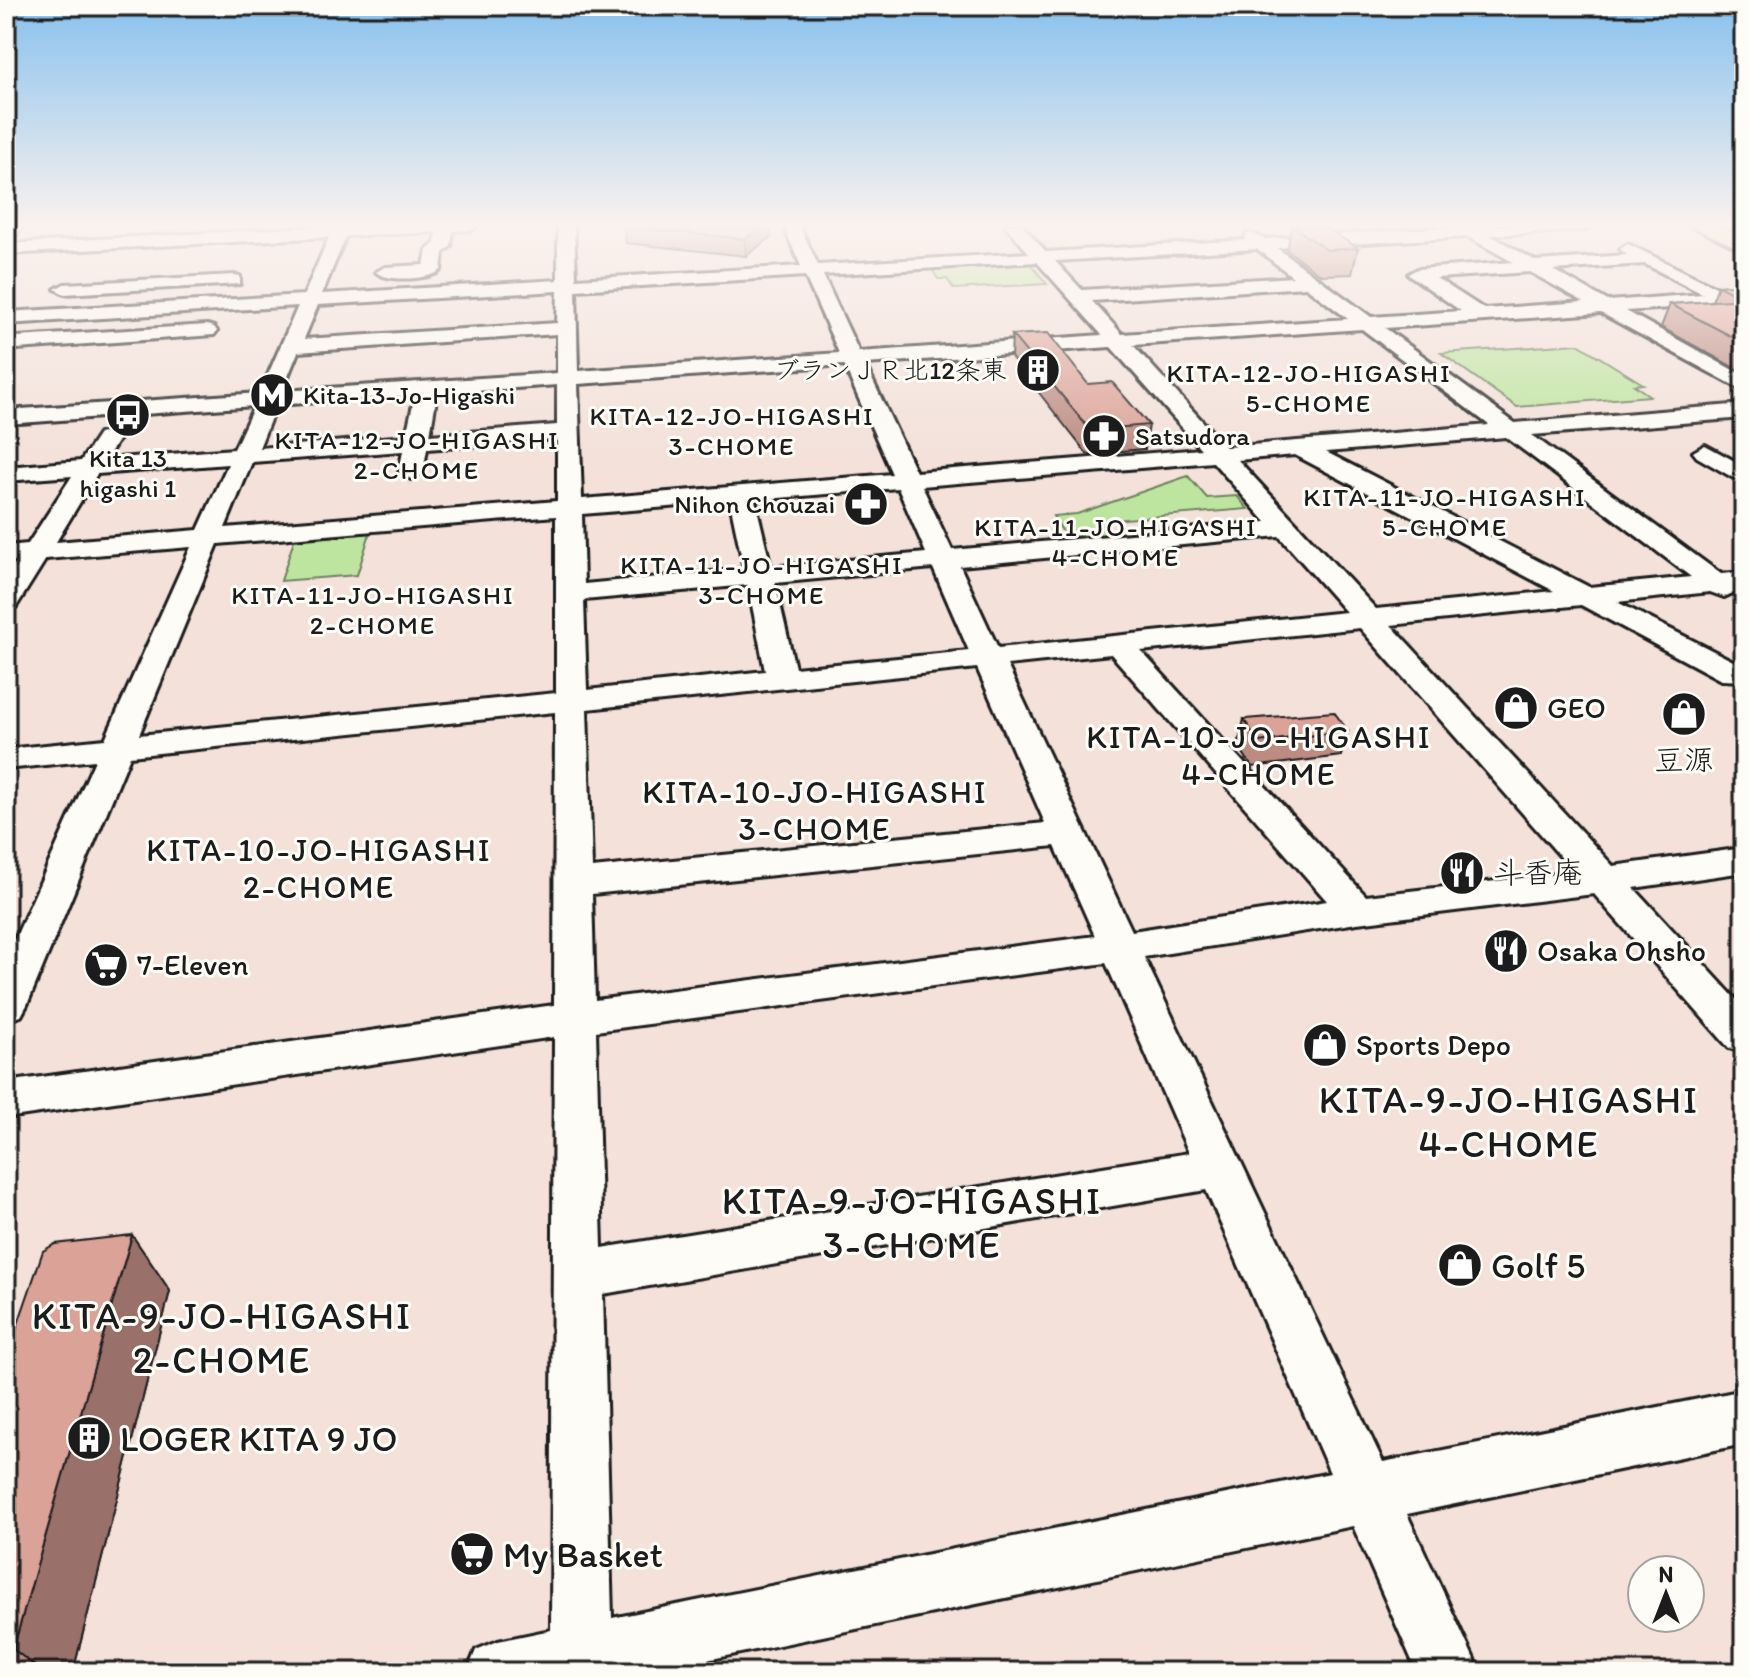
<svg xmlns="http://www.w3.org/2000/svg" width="1750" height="1678" font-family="Itim,'Klee One',sans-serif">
<rect width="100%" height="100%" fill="#f3e1da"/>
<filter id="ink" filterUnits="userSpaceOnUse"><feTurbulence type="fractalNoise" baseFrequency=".0125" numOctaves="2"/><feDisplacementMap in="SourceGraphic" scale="16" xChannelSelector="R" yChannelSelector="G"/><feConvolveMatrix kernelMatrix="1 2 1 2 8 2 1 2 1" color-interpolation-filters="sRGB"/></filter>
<g filter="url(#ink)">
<path fill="#bee5a0" stroke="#6d805e" stroke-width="2" d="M1029,262L1047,284L954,289L947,279H938L931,268Z
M1578,344L1643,384L1634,385L1650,396L1517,407L1441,353Z
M1188,476L1207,498L1237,496L1248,509L1099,521L1109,538L1069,542L1053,516L1077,514Z
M370,533L357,575L281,581L294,540Z"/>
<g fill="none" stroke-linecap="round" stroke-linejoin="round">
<g stroke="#1c1c1c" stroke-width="6">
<path id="minor" d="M351,225H479L471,230L453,231L451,246L443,253L441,270C430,280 387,282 376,272L385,267L424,265L427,250L435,243L437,232L346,236L322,294L558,280V225H574L576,279L801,266L783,225H799L818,265L1029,253L1005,225H1022L1046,252L1245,240L1246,234L1252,233L1264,239L1470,226L1593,225L1585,230L1490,235L1536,261L1627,255L1620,249L1628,244L1728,293L1744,291V303L1626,311L1744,376V391L1601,313L1385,328L1515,423L1744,404V418L1532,435L1721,574L1744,572V588L1724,597L1710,592L1617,602L1737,663H1744V681L1721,680L1581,605L1391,625L1613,866L1744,848V872L1634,888L1744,1008V1052L1729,1048L1594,894L1357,923L1144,957L1383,1462L1744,1390V1444L1407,1514L1480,1672H1417L1353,1526L649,1672H467L476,1650L498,1641L551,1630L554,1037L6,1118V1082L554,1005L555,712L130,756L27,1005L21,1016L6,1021V959L95,760L6,769V749L105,739L191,547L46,559L16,607L6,609V579L17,561L6,562V546L28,544L72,476L6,481V467L81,461L99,434L107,432L119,439L106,459L234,449L254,406L6,424V410L260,393L298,306L6,324V312L304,295L329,237L6,254V244ZM1468,237L1513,262L1417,269L1408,274L1461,311L1371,317L1277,248ZM1257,249L1293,277L1082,290L1055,261ZM1037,262L1102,335L859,352L823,275ZM1645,264L1703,294L1608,301L1553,270ZM1530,272L1584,302L1484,309L1436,278ZM805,276L839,353L578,371L576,290ZM1306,287L1348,319L1122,334L1092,301ZM558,291L557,323L304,339L318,305ZM1362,329L1489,425L1226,447L1133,345ZM557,334V373L282,391L298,352ZM1111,347L1201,449L916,472L865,364ZM844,365L892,474L582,499L578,384ZM557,385V425L430,435L437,394ZM415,395L406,436L259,448L276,405ZM1506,437L1691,577L1589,587L1326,452ZM557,439V501L225,528L252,462L403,451L399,472L411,479L423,472L427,449ZM1295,455L1554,591L1376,609L1238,460ZM1213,462L1266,522L952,550L922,486ZM228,464L198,530L56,542L97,474ZM898,488L926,553L771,567L755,500ZM730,502L744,569L584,584L582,514ZM556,516V693L139,735L218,544ZM1279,536L1346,612L998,648L960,566ZM933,568L969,651L795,668L775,583ZM748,585L765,671L587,690L584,600ZM1360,628L1574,872L1366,896L1141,651ZM1111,654L1327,901L1132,931L1007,665ZM977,668L1045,823L592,868L587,709ZM1055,846L1095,936L595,1000L592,894ZM1106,963L1189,1153L602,1248L596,1031ZM1206,1190L1330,1473L612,1618L603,1294Z
M234,275L240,276V284L64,294L55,289L64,284Z
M207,325L214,327L217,331L214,335L17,349L7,343L17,337Z
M1705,445L1744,466V484L1697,457L1693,452Z"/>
</g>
<g stroke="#1c1c1c" stroke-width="6">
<path id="major" d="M1689,225H1715L1744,237V251Z"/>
</g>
<g stroke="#1c1c1c" stroke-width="6">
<path id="highway" d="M6,225H24L13,240L6,242Z"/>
</g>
<use href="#minor" fill="#fdfcf7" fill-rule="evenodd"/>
<use href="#major" fill="#fddcac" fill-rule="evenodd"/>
<use href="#highway" fill="#fddcac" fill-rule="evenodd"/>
</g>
<path fill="#bc8b82" stroke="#1c1c1c" stroke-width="2" d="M1292,226L1358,248L1352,274L1321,275L1287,250Z
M624,227L771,237L746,256L626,243Z
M1744,284V373L1661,327L1670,304L1712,301L1718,286Z
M1012,335L1088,384L1149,425L1145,449L1087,454L1011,357Z
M1244,719L1348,731L1341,756L1252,767L1238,745Z
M132,1235L170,1291L73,1672H6V1359Z"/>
<path fill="#99716a" stroke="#1c1c1c" stroke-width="2" d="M765,225H770L771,237L746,256L745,239Z
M132,1235L170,1291L73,1672H43L13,1649Z"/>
<path fill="#dba297" stroke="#1c1c1c" stroke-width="2" d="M627,225H765L745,239L624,227Z
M1322,225L1358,248L1327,250L1292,226Z
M1744,284V299L1718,286Z
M1744,299V343L1670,304Z
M1048,333L1088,384L1112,382L1149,425L1090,430L1012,335Z
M1334,712L1348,731L1258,742L1244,719Z
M132,1235L13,1649L6,1650V1359L43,1251L55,1244Z"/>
</g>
<linearGradient id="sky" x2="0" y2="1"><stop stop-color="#88c1ee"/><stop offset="0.49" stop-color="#faf2ee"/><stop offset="1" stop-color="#faf2ee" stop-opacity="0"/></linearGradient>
<rect width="1750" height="460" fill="url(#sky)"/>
<defs>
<g id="building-disc" transform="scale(2.3)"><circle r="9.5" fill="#1c1c1c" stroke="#fdfcf7"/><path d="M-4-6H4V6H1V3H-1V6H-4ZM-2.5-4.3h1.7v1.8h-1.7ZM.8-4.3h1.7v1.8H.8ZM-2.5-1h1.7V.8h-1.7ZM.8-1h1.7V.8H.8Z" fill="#fff"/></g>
<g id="metro-disc" transform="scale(2.3)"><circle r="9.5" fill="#1c1c1c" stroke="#fdfcf7"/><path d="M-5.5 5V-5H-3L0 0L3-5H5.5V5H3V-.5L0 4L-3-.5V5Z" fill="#fff"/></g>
<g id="bus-disc" transform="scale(2.3)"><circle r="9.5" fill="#1c1c1c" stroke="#fdfcf7"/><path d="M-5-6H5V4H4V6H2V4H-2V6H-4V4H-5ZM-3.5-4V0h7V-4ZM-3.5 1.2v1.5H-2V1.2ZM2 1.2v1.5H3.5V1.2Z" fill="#fff"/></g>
<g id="pharmacy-disc" transform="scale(2.3)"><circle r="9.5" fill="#1c1c1c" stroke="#fdfcf7"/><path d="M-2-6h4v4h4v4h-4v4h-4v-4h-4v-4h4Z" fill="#fff"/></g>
<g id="shop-disc" transform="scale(2.3)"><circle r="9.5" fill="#1c1c1c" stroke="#fdfcf7"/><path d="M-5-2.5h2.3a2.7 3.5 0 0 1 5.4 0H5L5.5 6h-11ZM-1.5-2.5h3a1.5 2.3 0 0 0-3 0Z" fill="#fff"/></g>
<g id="restaurant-disc" transform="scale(2.3)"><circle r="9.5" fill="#1c1c1c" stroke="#fdfcf7"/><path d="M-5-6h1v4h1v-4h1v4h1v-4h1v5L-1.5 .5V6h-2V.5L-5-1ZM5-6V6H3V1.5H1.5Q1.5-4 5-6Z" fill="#fff"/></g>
<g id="supermarket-disc" transform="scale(2.3)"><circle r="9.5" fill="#1c1c1c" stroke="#fdfcf7"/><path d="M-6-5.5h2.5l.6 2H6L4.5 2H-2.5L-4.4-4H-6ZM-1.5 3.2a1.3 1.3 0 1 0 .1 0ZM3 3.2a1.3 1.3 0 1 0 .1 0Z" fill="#fff"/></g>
</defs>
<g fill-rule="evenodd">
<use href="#building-disc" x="1038" y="370"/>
<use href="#metro-disc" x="272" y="395"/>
<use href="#bus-disc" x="128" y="415"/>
<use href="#pharmacy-disc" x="1104" y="436"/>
<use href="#pharmacy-disc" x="866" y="504"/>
<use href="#shop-disc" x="1516" y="708"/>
<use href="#shop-disc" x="1684" y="714"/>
<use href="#restaurant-disc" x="1462" y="873"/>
<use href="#restaurant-disc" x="1506" y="951"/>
<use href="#supermarket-disc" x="106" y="965"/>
<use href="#shop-disc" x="1325" y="1045"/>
<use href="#shop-disc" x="1460" y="1265"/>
<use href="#building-disc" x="89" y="1438"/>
<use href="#supermarket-disc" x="472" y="1554"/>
</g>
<g text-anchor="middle" stroke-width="6" stroke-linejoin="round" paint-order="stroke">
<g font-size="26" fill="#1c1c1c" stroke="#fdfcf7" text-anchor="end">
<text x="1007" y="379">ブランＪＲ北12条東</text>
<text x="303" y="404" text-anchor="start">Kita-13-Jo-Higashi</text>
<text x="1135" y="445" text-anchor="start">Satsudora</text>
<text x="128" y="467" text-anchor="middle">Kita 13<tspan x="128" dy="30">higashi 1</tspan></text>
<text x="835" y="513">Nihon Chouzai</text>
</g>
<g font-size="26" letter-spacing="2" fill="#1c1c1c" stroke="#fdfcf7">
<text x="1309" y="382">KITA-12-JO-HIGASHI<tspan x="1309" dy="30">5-CHOME</tspan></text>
<text x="732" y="425">KITA-12-JO-HIGASHI<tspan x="732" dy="30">3-CHOME</tspan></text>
<text x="417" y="449">KITA-12-JO-HIGASHI<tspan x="417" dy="30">2-CHOME</tspan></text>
<text x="1445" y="506">KITA-11-JO-HIGASHI<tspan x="1445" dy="30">5-CHOME</tspan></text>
<text x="1116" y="536">KITA-11-JO-HIGASHI<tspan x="1116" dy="30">4-CHOME</tspan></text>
<text x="762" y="574">KITA-11-JO-HIGASHI<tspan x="762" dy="30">3-CHOME</tspan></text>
<text x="373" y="604">KITA-11-JO-HIGASHI<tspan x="373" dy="30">2-CHOME</tspan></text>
</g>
<g font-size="30" fill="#1c1c1c" stroke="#fdfcf7" text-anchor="start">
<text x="1547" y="718">GEO</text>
<text x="1684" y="770" text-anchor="middle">豆源</text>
<text x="1493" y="883">斗香庵</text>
<text x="1537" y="961">Osaka Ohsho</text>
<text x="137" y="975">7-Eleven</text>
<text x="1356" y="1055">Sports Depo</text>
</g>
<g font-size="32" letter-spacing="2" fill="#1c1c1c" stroke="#fdfcf7">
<text x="1259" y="748">KITA-10-JO-HIGASHI<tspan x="1259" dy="37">4-CHOME</tspan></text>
<text x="815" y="803">KITA-10-JO-HIGASHI<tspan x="815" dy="37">3-CHOME</tspan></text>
<text x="319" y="861">KITA-10-JO-HIGASHI<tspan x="319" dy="37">2-CHOME</tspan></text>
</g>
<g font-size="36" fill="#1c1c1c" stroke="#fdfcf7" text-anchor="start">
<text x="1491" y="1278">Golf 5</text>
<text x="120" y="1451">LOGER KITA 9 JO</text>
<text x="503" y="1567">My Basket</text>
</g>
<g font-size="38" letter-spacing="2" fill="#1c1c1c" stroke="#fdfcf7">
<text x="1509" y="1113">KITA-9-JO-HIGASHI<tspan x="1509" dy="44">4-CHOME</tspan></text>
<text x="912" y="1214">KITA-9-JO-HIGASHI<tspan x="912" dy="44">3-CHOME</tspan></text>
<text x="222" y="1329">KITA-9-JO-HIGASHI<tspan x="222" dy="44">2-CHOME</tspan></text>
</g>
</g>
<rect width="1750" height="1678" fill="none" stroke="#fdfcf7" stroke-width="32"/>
<rect x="16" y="16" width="1718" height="1646" fill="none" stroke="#1c1c1c" stroke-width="3" filter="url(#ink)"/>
<g transform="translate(1666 1594)"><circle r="38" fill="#fdfcf7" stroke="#a3a29f" stroke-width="2"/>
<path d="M0-6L14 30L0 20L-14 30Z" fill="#1c1c1c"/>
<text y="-12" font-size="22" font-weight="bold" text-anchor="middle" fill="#1c1c1c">N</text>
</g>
</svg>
